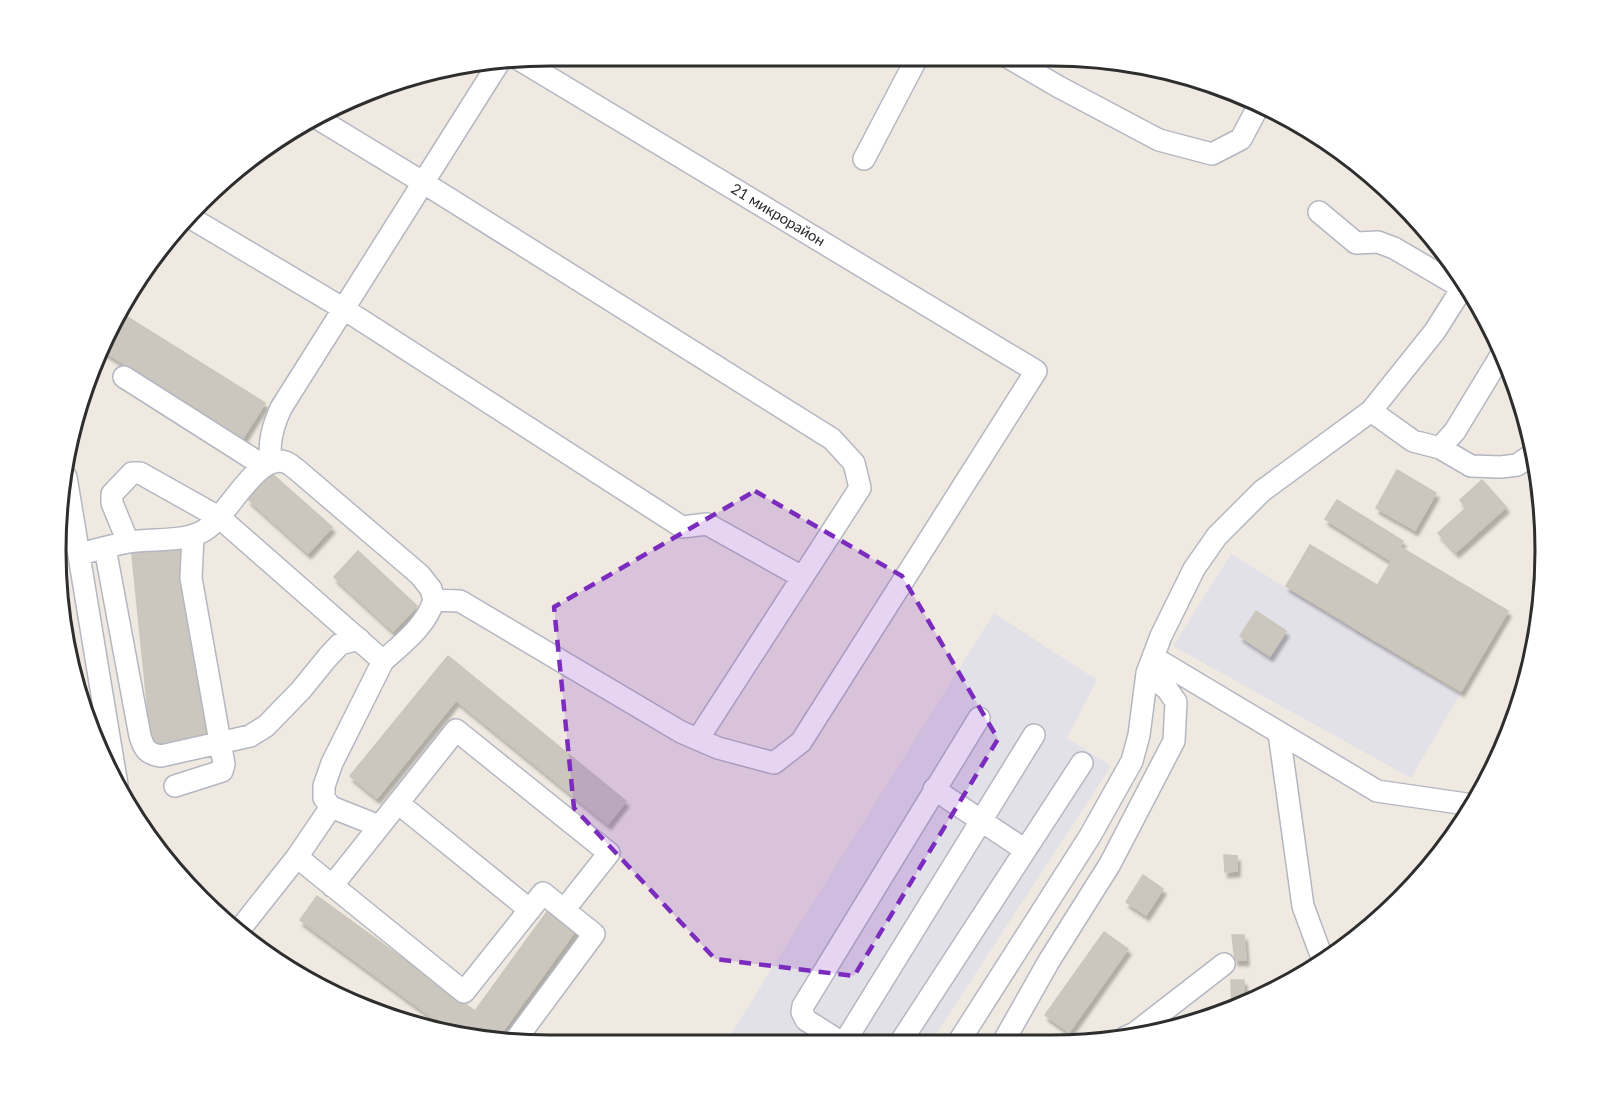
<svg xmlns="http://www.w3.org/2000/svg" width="1601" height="1101" font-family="Lato,sans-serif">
<defs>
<filter id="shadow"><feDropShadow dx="3" dy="5.5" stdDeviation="1.5" flood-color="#0004"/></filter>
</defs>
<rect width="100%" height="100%" fill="#efe9e1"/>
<path fill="#e3e1e8" d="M1231,554L1460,694L1411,778L1173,646Z
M994,613L1097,680L1067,738L1111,766L929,1045L732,1046L726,1042Z"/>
<path fill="#cbc7bf" stroke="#cbc5ba" stroke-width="1.5" filter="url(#shadow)" d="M124,315L265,403L243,438L102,350Z
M1397,470L1436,493L1415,530L1376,508Z
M271,473L332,527L308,553L248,499Z
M1482,480L1506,507L1456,552L1438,533L1466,508L1460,500Z
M1337,500L1403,541L1391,561L1325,519Z
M185,540L207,745L152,751L131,545Z
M1310,545L1377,585L1352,626L1286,586Z
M1400,547L1508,611L1461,691L1353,627Z
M358,551L417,606L393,631L334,577Z
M1256,611L1286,631L1270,656L1240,636Z
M448,656L626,801L608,824L456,700L377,798L350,776Z
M1224,855L1237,856V871L1225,872Z
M1143,875L1163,889L1146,915L1126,902Z
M317,896L475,1011L549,909L576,930L496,1040L459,1037L300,920Z
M1104,932L1128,949L1069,1032L1045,1015Z
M1232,935H1244L1246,960H1235Z
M1231,980H1244V1006L1232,1010Z"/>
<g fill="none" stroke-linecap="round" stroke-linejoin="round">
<g stroke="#b4b7c1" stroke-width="24">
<path id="minor" d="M1006,56L1059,87L1159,140L1212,154L1241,139L1260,103
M317,118L424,183L832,439L854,463L860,488L698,739
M864,159L918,56
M1319,212L1356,243L1378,242L1394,248L1462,288
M191,218L344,309L682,527L707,524L802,577
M124,377L264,466
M1371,411L1413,441L1440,448L1455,431L1503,352
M1440,448L1471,466L1501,467L1517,465L1536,452
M271,462C268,442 273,426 281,408L498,64
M66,477L117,785
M128,542L112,503V494L132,473H140L220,518L383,661L332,763L324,786V798L331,807
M105,548L140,736C144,749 147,754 161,756L250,736L266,726L301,690L327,658L340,644L359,639
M80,554C96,550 112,545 129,542C153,538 184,543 205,530C228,516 256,453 285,462C289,463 293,467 296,469L420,575L431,589L434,600C426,626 403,643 383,661
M434,600L460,601L681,732L718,748L774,763L801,742L1036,371L520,60
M1153,657L1377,791L1473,805
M1279,733L1303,906L1324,963
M175,786L222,771L224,764L191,578L193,536
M934,789L1025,850
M398,803L530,910
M297,857L464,992L543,893L594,934L514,1042
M332,886L456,730L609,853L564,910
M240,929L297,857L331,807L379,826
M1124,1038L1135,1033L1224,964
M844,1043L1034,735
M847,1046L806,1020L802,1012L803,1006L979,718
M898,1046L1082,763
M956,1046L1090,836L1132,761L1139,735L1147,673L1161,636L1194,569L1217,536L1262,491L1371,411L1435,331L1466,282
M1001,1046L1049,961L1110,864L1174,741L1176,702L1167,689L1147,673"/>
</g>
<use href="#minor" stroke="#fff" stroke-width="21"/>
</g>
<path fill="#7b2cbf" fill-opacity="0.2" stroke="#7b2cbf" stroke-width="4.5" stroke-dasharray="12 8" stroke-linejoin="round" d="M755,491L902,576L998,739L854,976L715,959L574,808L554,607Z"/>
<g text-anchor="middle" stroke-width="4.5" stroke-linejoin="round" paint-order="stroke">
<g font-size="15" fill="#2e2e2e" stroke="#fff">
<text transform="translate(778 215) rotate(31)" y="5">21 микрорайон</text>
</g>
</g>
<path d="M0 0H1601V1101H0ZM550 66H1051A484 484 0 0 1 1535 550V551A484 484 0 0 1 1051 1035H550A484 484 0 0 1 66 551V550A484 484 0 0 1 550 66Z" fill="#fff" fill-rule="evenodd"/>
<path fill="none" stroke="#2e2e2e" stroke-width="3" d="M550 66H1051A484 484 0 0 1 1535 550V551A484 484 0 0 1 1051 1035H550A484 484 0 0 1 66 551V550A484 484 0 0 1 550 66Z"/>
</svg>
